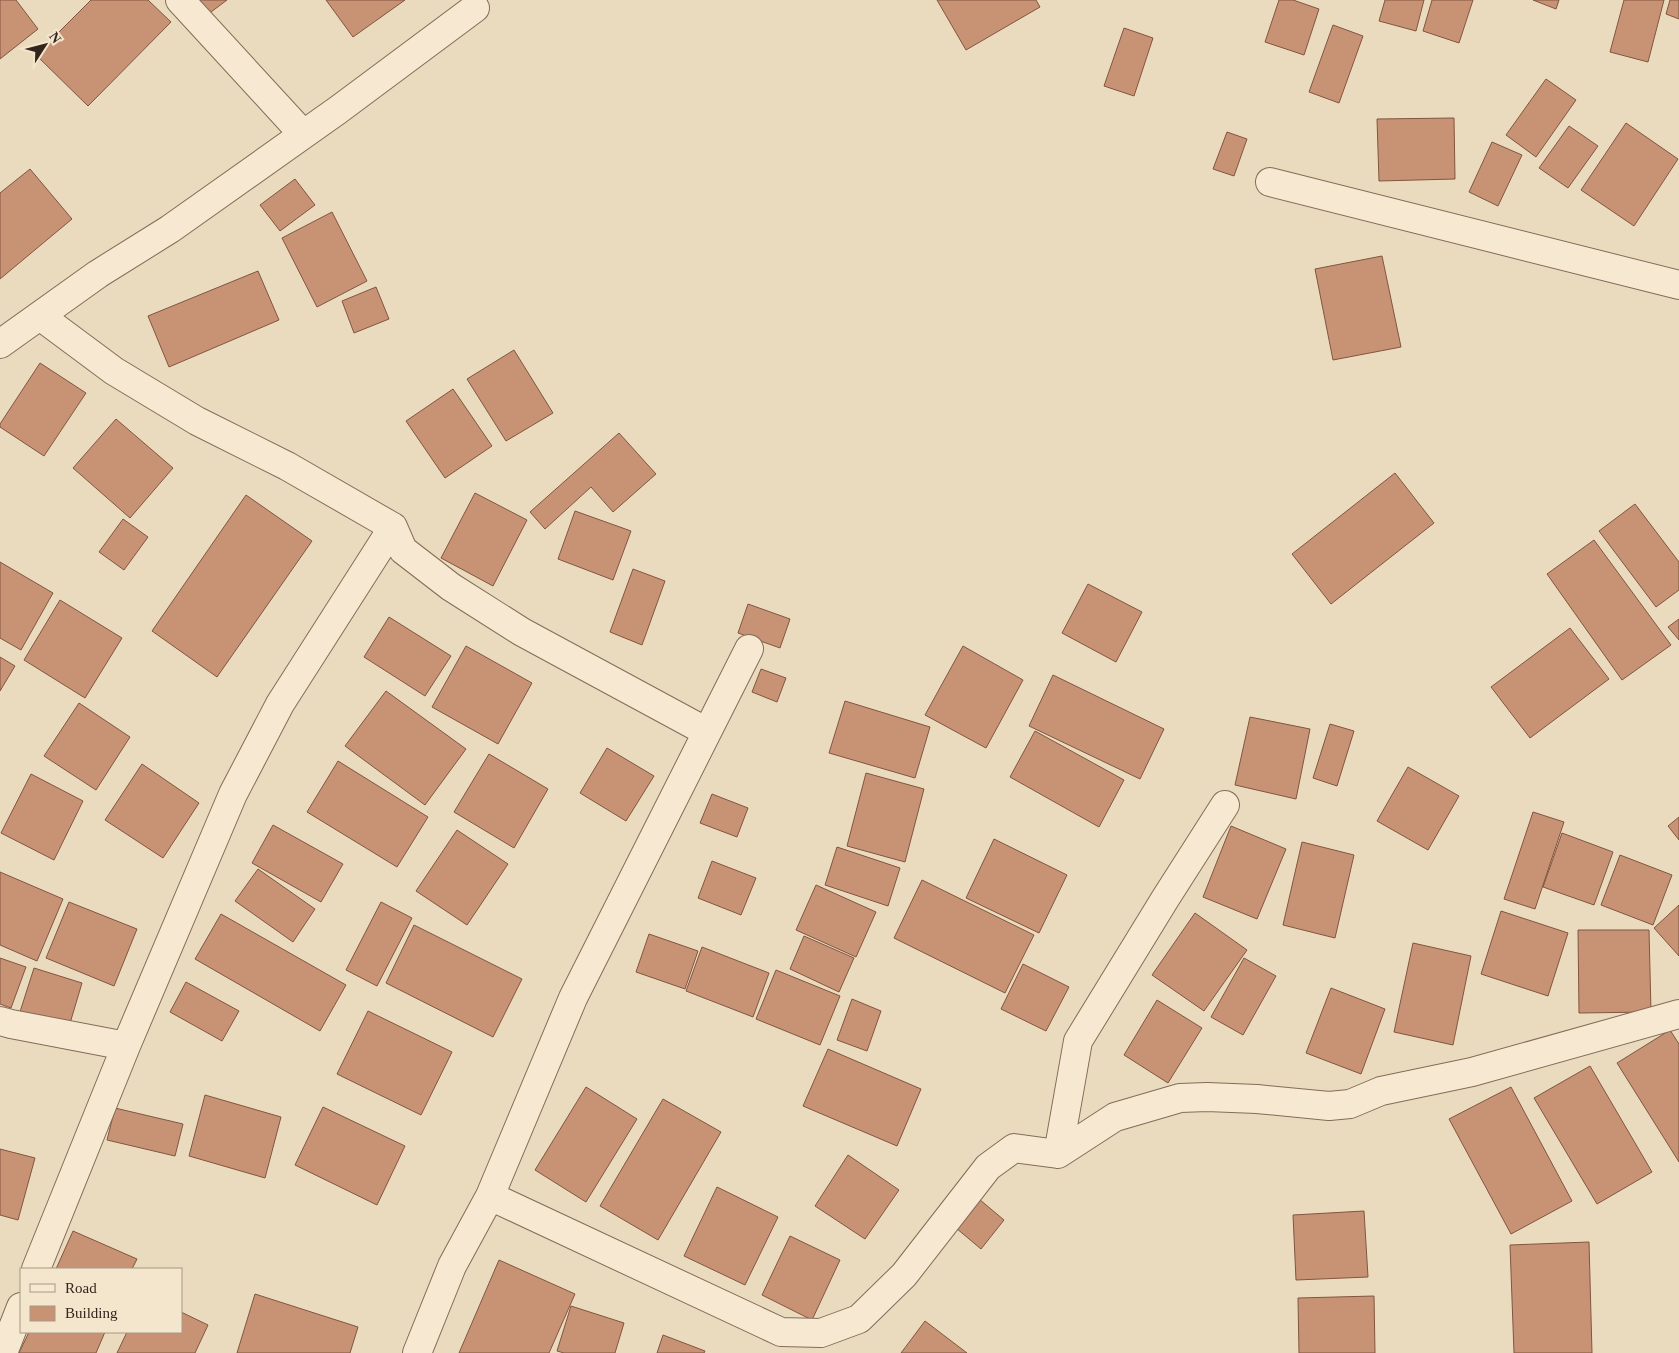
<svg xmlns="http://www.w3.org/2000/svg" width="1679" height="1353" font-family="'Times New Roman',serif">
<rect width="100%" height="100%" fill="#ebdbbe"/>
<path fill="#c89375" stroke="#81553f" d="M0,0H16L38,29L0,59Z
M91,0H148L171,22L88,106L36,55Z
M196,0H227L207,15Z
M326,0H405L353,37Z
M937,0H1036L1040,7L966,50Z
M1279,0H1293L1319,9L1304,55L1265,42Z
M1385,0H1424L1416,31L1379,21Z
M1432,0H1473L1459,43L1423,31Z
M1533,0H1559L1556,9Z
M1624,0H1664L1648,62L1610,52Z
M1670,0H1679V19L1666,14Z
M1333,25L1363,36L1339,103L1309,92Z
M1124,28L1153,38L1134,96L1104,86Z
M1546,79L1576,100L1536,157L1506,135Z
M1454,118L1455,179L1379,181L1377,119Z
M1626,123L1678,159L1634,226L1581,190Z
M1569,126L1598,146L1568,188L1539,168Z
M1227,132L1247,139L1234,176L1213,169Z
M1492,142L1522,155L1498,206L1469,192Z
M30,169L72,219L0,279V193Z
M295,179L315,205L280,231L260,205Z
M332,212L367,281L317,307L282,238Z
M1382,256L1401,347L1333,360L1315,269Z
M258,271L279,320L169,367L148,316Z
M376,287L389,319L354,333L342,301Z
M514,350L553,413L506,441L467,379Z
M40,363L86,393L44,456L0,427V424Z
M453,389L492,446L445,478L406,421Z
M116,419L173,468L130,518L73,468Z
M619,433L656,474L613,512L591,487L545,529L530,512Z
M1395,473L1434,523L1331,604L1292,554Z
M475,493L527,520L493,586L441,558Z
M246,495L312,541L217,677L152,631Z
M1635,504L1679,562V590L1656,607L1599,531Z
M575,511L631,531L613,580L558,559Z
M123,519L148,537L124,570L99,552Z
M1594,540L1671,645L1622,680L1547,574Z
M0,562L53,593L21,650L0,638Z
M633,569L665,581L642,645L610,632Z
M1088,584L1142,612L1116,662L1062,633Z
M60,600L122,638L85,698L24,660Z
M748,604L790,619L780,648L738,633Z
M389,617L451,656L425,696L364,657Z
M1679,619V640L1668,627Z
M1570,628L1609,679L1530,738L1491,687Z
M466,646L532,683L498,744L432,707Z
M963,646L1023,680L986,748L925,715Z
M0,657L15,666L0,691Z
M761,669L786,678L777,702L752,692Z
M1053,675L1164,729L1140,779L1029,726Z
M386,691L466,749L425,805L345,746Z
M845,701L930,727L915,778L829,753Z
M79,703L130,737L96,790L44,756Z
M1250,717L1310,729L1296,799L1235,785Z
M1330,724L1354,731L1337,786L1313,778Z
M1035,731L1124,780L1099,827L1010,777Z
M607,748L654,776L626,821L580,793Z
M489,754L548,789L514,848L454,812Z
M338,761L428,817L397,867L307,812Z
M142,764L199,803L163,858L105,820Z
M1408,767L1459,796L1428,850L1377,821Z
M866,773L924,789L905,862L847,846Z
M31,774L83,801L54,860L1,833Z
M712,794L748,808L737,837L700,823Z
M1533,812L1564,822L1535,909L1504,899Z
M1679,817V840L1668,826Z
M273,825L343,864L321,902L252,863Z
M1231,826L1286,849L1257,919L1203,897Z
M457,830L508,864L467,925L416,891Z
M1562,833L1613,852L1594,905L1543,887Z
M994,839L1067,875L1039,933L966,898Z
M1302,842L1354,855L1335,938L1283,925Z
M837,847L900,868L888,906L825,885Z
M1620,855L1672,875L1653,925L1601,905Z
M712,861L756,878L741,915L698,898Z
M258,869L315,909L293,942L235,901Z
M0,872L63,899L37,961L0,945Z
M922,880L1034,935L1005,993L894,938Z
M816,885L876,912L856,957L796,930Z
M69,902L137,929L114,986L46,958Z
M381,902L412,918L377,986L346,970Z
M1679,905V956L1654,928Z
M1501,911L1568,933L1548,996L1481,974Z
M1195,913L1247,950L1204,1011L1152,975Z
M221,914L346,985L320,1031L195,959Z
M414,925L522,979L493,1037L386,983Z
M1578,930H1649L1651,1012L1579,1013Z
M649,934L698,951L685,989L636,972Z
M804,936L854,958L839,992L790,969Z
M1413,943L1471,956L1453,1045L1394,1032Z
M702,947L769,973L753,1017L686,991Z
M0,958L26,967L11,1008L0,1004Z
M1244,958L1276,976L1243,1035L1211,1017Z
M1023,964L1069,987L1046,1031L1001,1009Z
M34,968L82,983L68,1030L19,1015Z
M776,970L840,996L820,1045L756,1019Z
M186,982L239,1011L222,1041L170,1012Z
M1331,988L1385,1009L1361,1074L1306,1053Z
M852,999L881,1011L867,1051L837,1040Z
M1157,1000L1202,1028L1168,1083L1124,1055Z
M368,1011L452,1052L421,1115L337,1074Z
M1670,1030L1679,1044V1162L1617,1063Z
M828,1049L921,1089L897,1146L803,1106Z
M1590,1066L1652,1172L1597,1204L1534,1098Z
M586,1087L637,1119L586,1202L535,1170Z
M1511,1087L1572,1201L1511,1234L1449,1119Z
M205,1095L281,1117L265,1178L189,1156Z
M663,1099L721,1132L658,1240L600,1206Z
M323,1107L405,1146L377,1205L295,1165Z
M115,1108L183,1124L175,1156L107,1140Z
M0,1149L35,1158L18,1220L0,1215Z
M848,1155L899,1190L865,1239L815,1206Z
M717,1187L778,1217L745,1285L684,1256Z
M979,1199L1004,1220L981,1249L956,1228Z
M1364,1211L1368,1277L1296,1280L1293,1215Z
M73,1231L137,1259L132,1269H56Z
M790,1236L840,1260L812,1320L762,1295Z
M1589,1242L1592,1353H1514L1510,1245Z
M499,1260L575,1294L549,1353H459Z
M255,1294L358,1327L350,1353H237Z
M1374,1296L1375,1353H1299L1298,1298Z
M571,1306L624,1323L615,1353H564L557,1351Z
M181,1312L208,1325L195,1353H117L127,1332H181Z
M925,1321L967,1353H901Z
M29,1332H105L96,1353H19Z
M663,1335L705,1351L704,1353H657Z"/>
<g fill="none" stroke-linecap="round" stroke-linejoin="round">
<g stroke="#836c58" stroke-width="30">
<path id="minor" d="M180,0L303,134
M1270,182L1679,285
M40,316L114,371L197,421L287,466L393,527L403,550L451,587L522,632L707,732
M0,344L98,274L170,229L338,110L475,8
M0,1021L11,1024L126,1046
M1058,1154L1115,1117L1180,1098L1207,1097L1257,1099L1329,1106L1350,1104L1381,1091L1472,1072L1679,1014
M490,1196L781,1332L821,1333L859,1319L904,1275L988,1167L1014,1148L1058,1154L1078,1041L1165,899L1225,805
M36,1269L126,1046L233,794L280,704L393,527
M3,1353L21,1307
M417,1353L452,1266L490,1196L573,998L749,649"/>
</g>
<use href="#minor" stroke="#f7e9d1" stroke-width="28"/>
</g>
<rect x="20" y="1268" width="162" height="65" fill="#f3e6cd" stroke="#a69986"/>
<rect x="30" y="1284" width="25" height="8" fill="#f7e9d1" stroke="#a69986"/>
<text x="65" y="1293" font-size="15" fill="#33251c">Road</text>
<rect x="30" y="1306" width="25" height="15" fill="#c89375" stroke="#a69986"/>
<text x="65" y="1318" font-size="15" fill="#33251c">Building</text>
<g transform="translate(45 45) rotate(54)" stroke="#f3e6cd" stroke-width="4" paint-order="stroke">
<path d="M0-4L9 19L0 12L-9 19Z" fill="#33251c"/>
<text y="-8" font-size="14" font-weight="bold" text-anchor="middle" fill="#33251c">N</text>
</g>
</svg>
